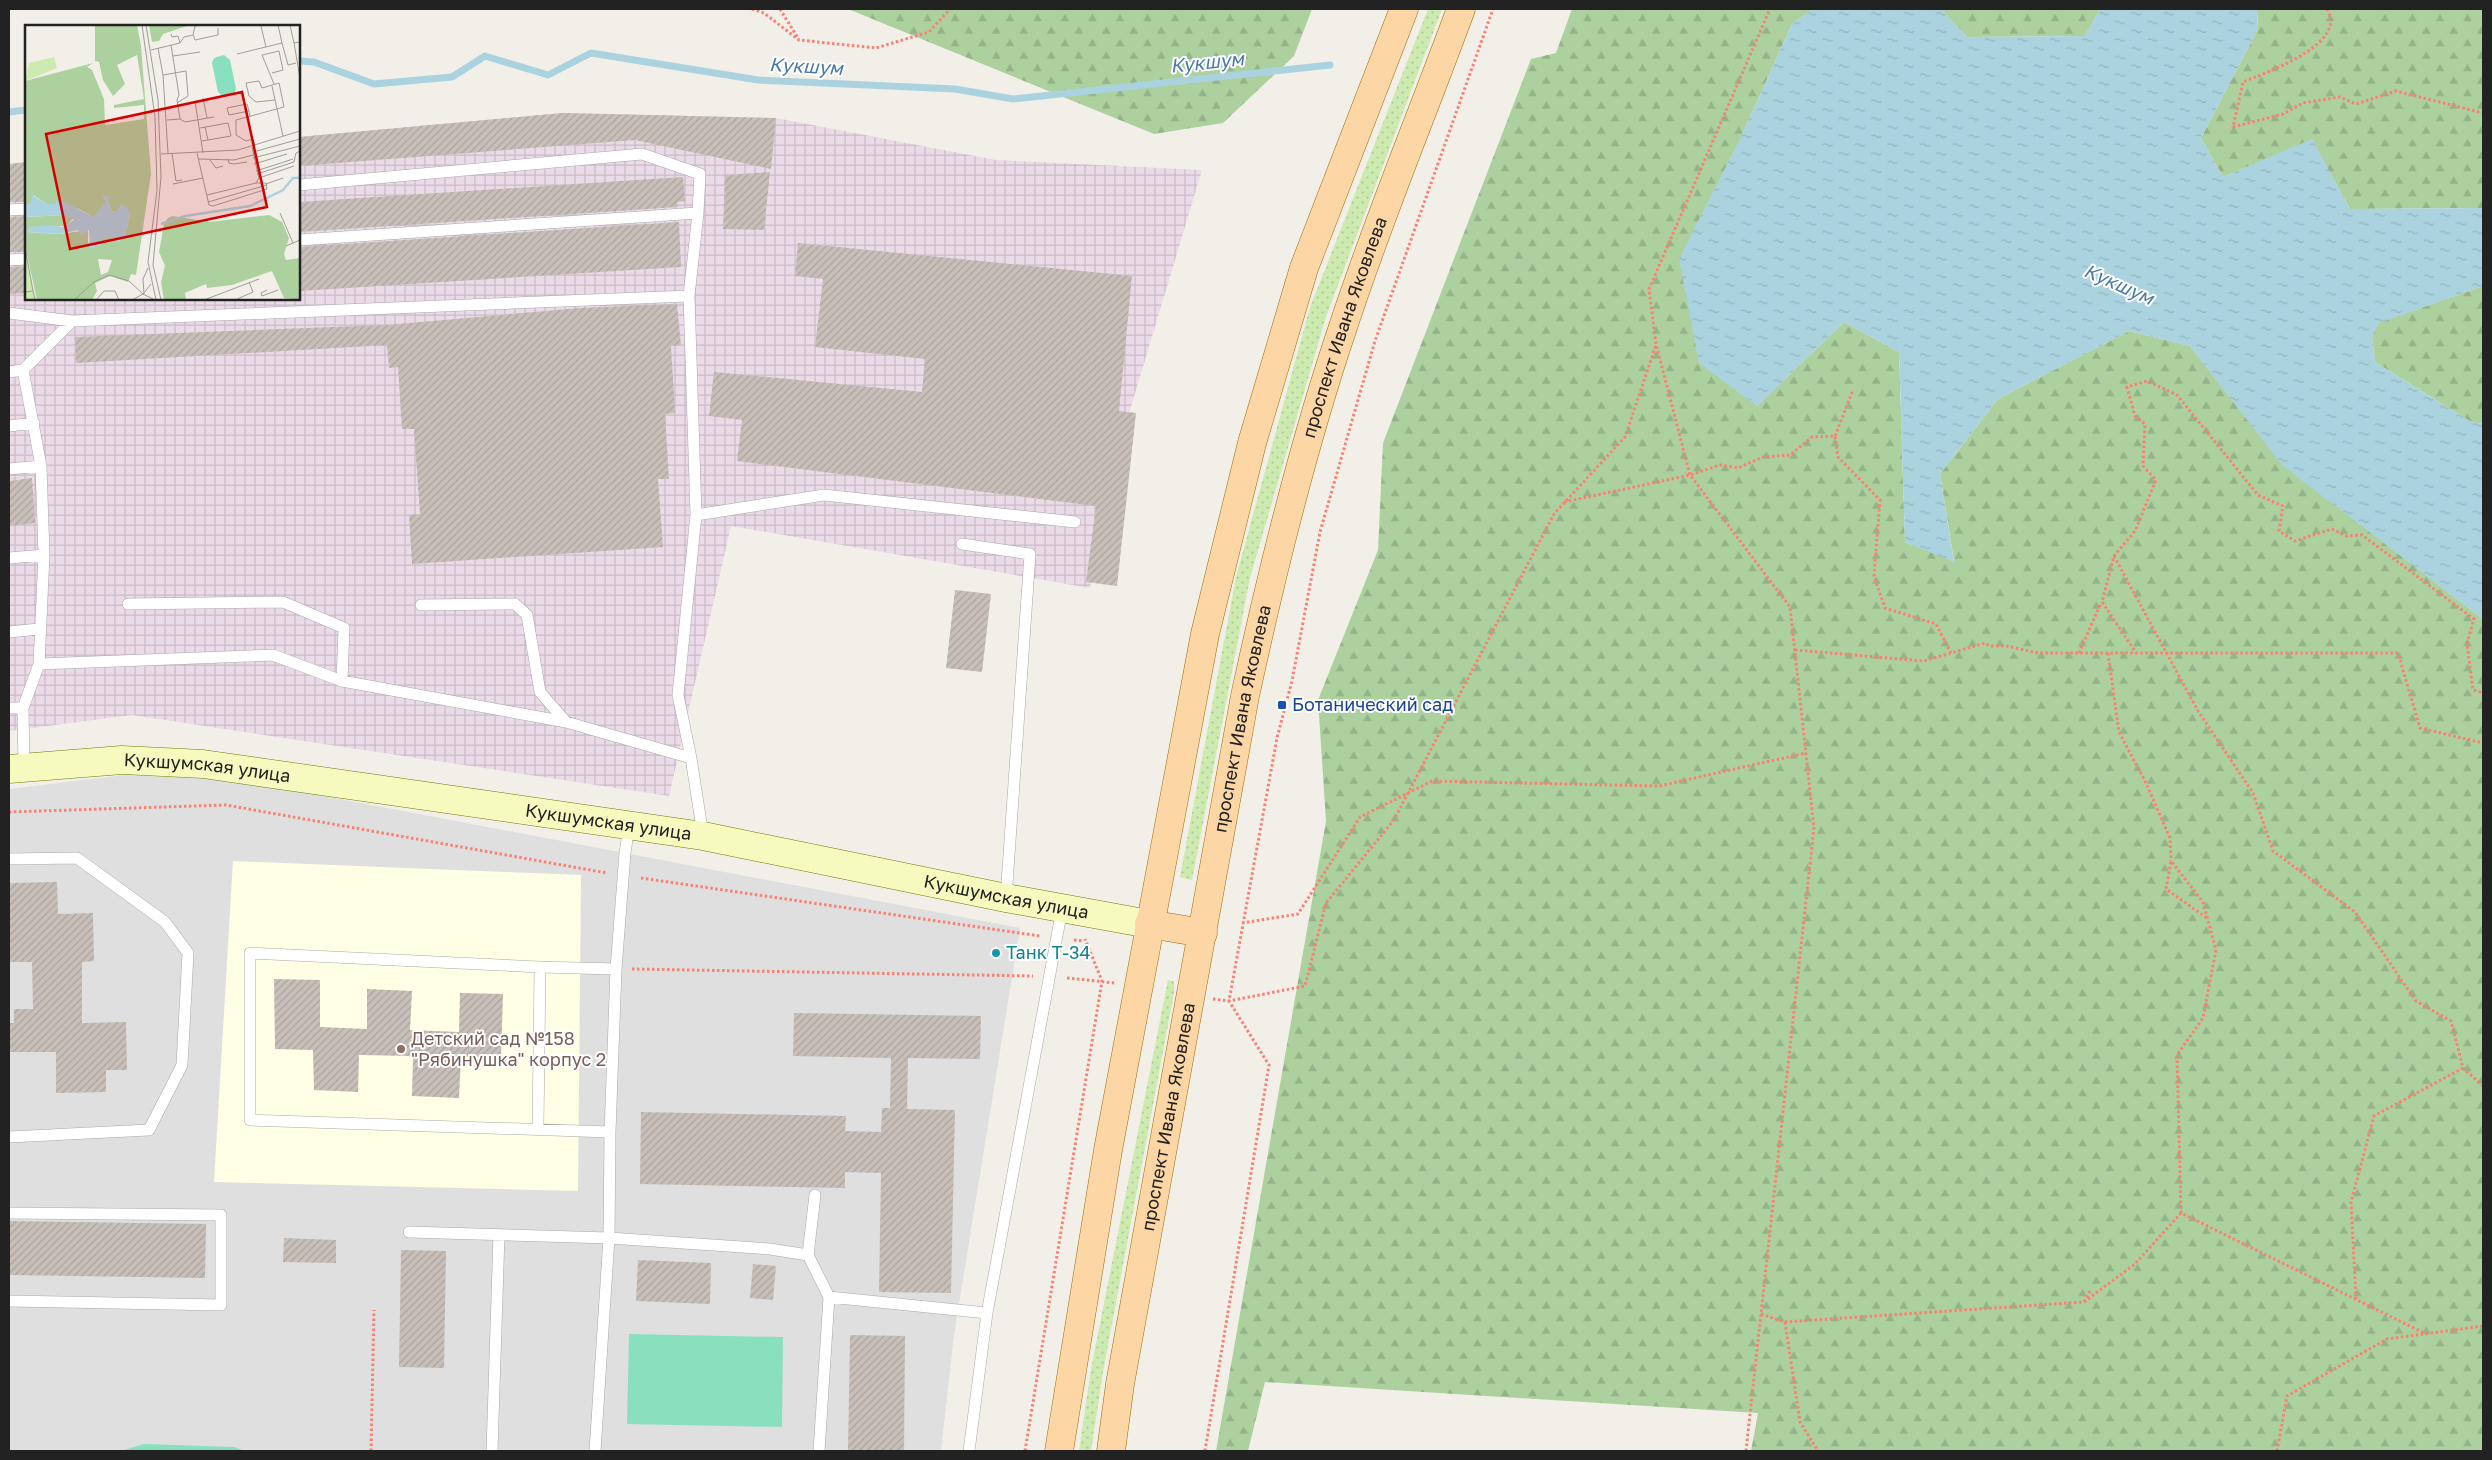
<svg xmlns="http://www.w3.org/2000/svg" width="2492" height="1460" font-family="'Golos Text',sans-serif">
<defs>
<pattern id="industrial-grid" width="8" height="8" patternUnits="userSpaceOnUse" patternTransform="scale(1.25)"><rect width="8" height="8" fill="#ebdbe8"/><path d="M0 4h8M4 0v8" fill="none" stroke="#c9bcc7"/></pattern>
<pattern id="grass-dots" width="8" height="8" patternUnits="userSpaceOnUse" patternTransform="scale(1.25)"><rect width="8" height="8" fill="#cdebb0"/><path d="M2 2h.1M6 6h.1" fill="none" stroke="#b0c997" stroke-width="1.8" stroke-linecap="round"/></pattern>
<pattern id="forest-firs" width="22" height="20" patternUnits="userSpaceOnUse" patternTransform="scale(1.25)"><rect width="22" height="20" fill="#add19e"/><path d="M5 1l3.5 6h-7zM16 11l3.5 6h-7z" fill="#95b388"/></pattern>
<pattern id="water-ripples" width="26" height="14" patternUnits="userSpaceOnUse" patternTransform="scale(1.25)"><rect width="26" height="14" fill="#aad3df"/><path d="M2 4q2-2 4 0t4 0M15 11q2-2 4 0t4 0" fill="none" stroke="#92b5bf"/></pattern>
<pattern id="building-hatch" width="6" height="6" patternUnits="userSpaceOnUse" patternTransform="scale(1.25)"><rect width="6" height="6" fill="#c7bfb8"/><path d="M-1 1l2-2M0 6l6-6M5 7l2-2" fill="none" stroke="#aba49e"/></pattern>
</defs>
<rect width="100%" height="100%" fill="#f2efe9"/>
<path fill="#e0dfdf" d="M125,775L240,780L1020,928L954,1335L941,1451H9V789Z"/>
<path fill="url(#industrial-grid)" d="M563,113L776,118L996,160L1202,170L1109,480L1090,588L731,526L669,796L132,715L9,731V164L26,162V299H299V137Z"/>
<path fill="#ffffe5" d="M233,861L581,875L578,1191L214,1182Z"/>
<path fill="url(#grass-dots)" d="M1428,9H1442L1326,317L1250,578L1192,880L1180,877L1236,577L1310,307Z
M1168,980L1174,981V993L1103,1372L1091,1451H1079L1091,1369Z"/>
<path fill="url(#forest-firs)" d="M848,9H1312L1294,56L1223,123L1154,134Z
M1572,9H1813L1792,24L1742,135L1757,406L1844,322L1899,352L1905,542L1954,561L1940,474L1998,399L2129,331L2190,346L2283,465L2483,619V1451H1751L1758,1413L1265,1382L1248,1451H1216L1326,821L1318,700L1378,550L1383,443L1531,59L1556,53Z
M1941,9H2100L2085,36L1967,37Z
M2257,9H2483V208L2350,209L2312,140L2223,177L2201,138L2258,29Z
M2483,286V424L2471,422L2375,362L2372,336L2378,323Z"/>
<path fill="#88e0be" d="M629,1334L783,1337L782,1427L627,1424Z
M144,1444L234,1447L245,1451H121Z"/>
<path fill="url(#water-ripples)" d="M1813,9H1941L1967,37L2085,36L2100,9H2257L2258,29L2201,138L2223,177L2312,139L2350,209L2483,208V286L2379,323L2372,336L2375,362L2471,422L2483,424V619L2282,465L2190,346L2129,331L1998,399L1940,474L1954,562L1905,542L1899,352L1844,322L1757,406L1699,363L1679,259L1742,135L1792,24Z"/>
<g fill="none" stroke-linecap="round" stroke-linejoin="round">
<path stroke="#aad3df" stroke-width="7" d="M299,61L314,62L374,84L452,77L485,56L548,75L591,53L758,80L955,89L1013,99L1330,65
M9,112L26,110"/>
</g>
<path fill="url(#building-hatch)" d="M563,113L776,118L771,169L635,140L299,166V137Z
M26,162V202H9V164Z
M770,172L764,230L723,229L725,175Z
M683,177L685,201L677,202L678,207L299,232V202Z
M26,216V252H9V217Z
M679,222L681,267L299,291V247Z
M798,243L1132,276L1119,411L1136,413L1117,586L1086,582L1096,506L737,461L742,420L709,416L714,372L922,392L925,359L815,347L823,279L795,276Z
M26,266V293L9,294V267Z
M677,304L681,345L671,346L675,413L665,414L669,479H658L663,547L412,564L409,515L420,514L414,429H402L398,367L389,368L387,345L76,363L75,337L387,325L580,308Z
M32,478L35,523L9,526V481Z
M955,590L991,594L982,672L946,668Z
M57,882L58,914L93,913L94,961L82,962V1023L126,1022L127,1070H106V1092L56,1093V1052H9V1023H14V1009H33L32,962H9V883Z
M274,979L320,980V1027L367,1029V989L412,991L410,1030L459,1032L460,993L503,994L501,1059L461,1057L459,1098L412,1096L413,1056L359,1055L358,1092L314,1090L313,1050L275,1049Z
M794,1013L981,1016L980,1059L908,1058L907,1109L955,1110L951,1293L879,1292L881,1173L845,1172V1188L640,1184L641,1112L846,1116L845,1131L881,1132L882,1108H890L891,1058L793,1056Z
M9,1221L206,1224L205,1278L9,1275Z
M284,1238L336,1240V1263L283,1262Z
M401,1250L446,1251L444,1368L399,1367Z
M638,1260L711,1263L710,1304L636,1301Z
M753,1264L776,1266L773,1300L750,1298Z
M850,1335L905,1336L904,1451H848Z"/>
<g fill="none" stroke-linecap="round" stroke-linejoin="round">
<g stroke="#a9a9a9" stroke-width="12">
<path id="lane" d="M299,185L642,154L700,174L698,213L689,296L696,515L678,695L691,758L703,835
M9,210L26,209
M299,240L698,213
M9,260L26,259
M9,313L72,321L23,370L41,466L44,555L39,664L23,708L24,768
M72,321L689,296
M9,372L23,370
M9,426L34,423
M9,469L41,466
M696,515L824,495L1075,522
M962,544L1030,554L1006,898
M9,558L44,555
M128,604L283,602L344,628L342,681
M421,605L515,604L527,615L540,692L566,722
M9,632L39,629
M39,664L273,655L342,681L566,722L691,758
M9,708H23
M9,859L77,858L165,922L188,953L182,1065L149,1130L9,1137
M540,967L250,953V1120L610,1132
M538,1128L540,967L616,969
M9,1213L221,1215V1305L9,1301
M409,1232L609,1238L770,1249L808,1255L829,1297
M808,1255L815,1195
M492,1451L499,1235
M595,1451L609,1238L610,1132L616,969L625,853L629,826
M819,1451L829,1297L987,1313
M969,1451L987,1313L1062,909"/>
</g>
<g stroke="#707d05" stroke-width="29">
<g id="secondary">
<path id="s1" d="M9,769L122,760L203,764L703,836L1006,898L1149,924"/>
</g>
</g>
<g stroke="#a06b00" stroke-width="29">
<g id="primary">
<path d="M1149,924L1203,933"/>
<path d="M1059,1451L1108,1150L1205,634L1252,443L1304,268L1404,9"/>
<path id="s2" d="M1111,1451L1120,1384L1245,696C1272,571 1302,448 1343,327C1378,220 1422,115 1461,9"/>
</g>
</g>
<path stroke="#fa8072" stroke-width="3" stroke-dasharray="2.5 2.5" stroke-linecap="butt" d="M752,9L764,13L799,40L876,48L929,32L950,9
M780,9L798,38
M2327,9C2328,12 2331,17 2331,20C2331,50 2265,73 2243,82L2233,127L2283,114L2303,103L2340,97L2356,104L2396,91L2483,113
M1835,436L1853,390
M1564,502L1690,475L1720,465L1738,468L1763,457L1790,455L1812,437L1835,436L1838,457L1880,500L1874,576L1885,608L1936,624L1951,653
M2114,556L2198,711L2253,793L2273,851L2355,912L2416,1001L2451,1021L2463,1068L2483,1086
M1795,650L1924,661L1985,643L1990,646H2006L2038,653H2398L2420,728L2483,743
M2079,653L2101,603
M2108,653L2119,732L2146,783L2170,838L2171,861
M2137,654L2102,602L2114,556L2135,531L2156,480L2143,466L2145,424L2135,416L2127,387L2147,381L2177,395L2258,495L2283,506L2279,531L2295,541L2332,529L2346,536L2362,535L2474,619L2467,643L2473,690L2483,693
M9,812L226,805L607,873
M641,878L1040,936
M1242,923L1298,914L1360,817L1432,781L1659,786L1806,753
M1074,940L1084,941
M632,969L1033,976
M1067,978L1115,983
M1213,999L1229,1001L1305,986L1326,903L1394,820L1554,514L1625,437L1656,345
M2181,1213L2177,1055L2203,1018L2216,950L2203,902L2171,861L2166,889L2207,918
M2356,1299L2351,1202L2374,1116L2463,1068
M2084,1302L2135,1264L2181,1213L2426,1334
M1761,1314L1785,1322L2084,1302L2090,1291
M1785,1322L1800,1422L1818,1451
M371,1451L374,1310
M1025,1451L1102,981L1085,939
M1205,1451L1269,1065L1229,1001L1277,738L1292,681L1320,532L1375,341L1493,9
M1746,1451L1814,828L1790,607L1690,475L1656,344L1649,289L1770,9
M2277,1451L2287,1396L2387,1339L2483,1326"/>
<use href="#lane" stroke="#fff" stroke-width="11"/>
<use href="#secondary" stroke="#f7fabf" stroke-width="28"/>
<use href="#primary" stroke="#fcd6a4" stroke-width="28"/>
</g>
<rect fill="#1a4fb4" stroke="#fff" stroke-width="2" x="1277" y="700" width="10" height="10" rx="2.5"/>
<circle fill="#0f9aa8" stroke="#fff" stroke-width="2" cx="996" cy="953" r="5"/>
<circle fill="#8d6e63" stroke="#fff" stroke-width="2" cx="401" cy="1049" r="5"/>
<g text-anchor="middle" stroke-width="4" stroke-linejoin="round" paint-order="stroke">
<g font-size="18" fill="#222" stroke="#fff">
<text dy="6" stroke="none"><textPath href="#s2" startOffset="1149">проспект Ивана Яковлева</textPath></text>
<text dy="6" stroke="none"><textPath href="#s2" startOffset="744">проспект Ивана Яковлева</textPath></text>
<text dy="6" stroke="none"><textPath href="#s1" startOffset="199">Кукшумская улица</textPath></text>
<text dy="6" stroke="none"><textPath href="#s1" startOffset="604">Кукшумская улица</textPath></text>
<text dy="6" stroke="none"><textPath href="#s1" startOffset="1009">Кукшумская улица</textPath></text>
<text dy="6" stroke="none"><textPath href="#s2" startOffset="339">проспект Ивана Яковлева</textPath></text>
</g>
<g font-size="18" fill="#164399" stroke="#fff" text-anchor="start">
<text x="1292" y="711">Ботанический сад</text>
</g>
<g font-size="18" fill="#0d838f" stroke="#fff" text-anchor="start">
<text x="1006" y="959">Танк Т-34</text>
</g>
<g font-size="18" fill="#785e54" stroke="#fff" text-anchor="start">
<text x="411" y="1045">Детский сад №158<tspan x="411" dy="21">"Рябинушка" корпус 2</tspan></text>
</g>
<g font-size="19" font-style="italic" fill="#4a7aab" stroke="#fff">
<text transform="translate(1207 62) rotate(-6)" y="7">Кукшум</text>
<text transform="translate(806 66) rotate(3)" y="7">Кукшум</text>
<text transform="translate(2119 284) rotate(24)" y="7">Кукшум</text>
</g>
</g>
<g transform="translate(25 25)">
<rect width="275" height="275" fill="#f2efe9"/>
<path d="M29,32L32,43L0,56L4,38ZM0,221L9,266L12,275H0Z" fill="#cdebb0"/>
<path d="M70,0H112L116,21L126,149L111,250L106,249L103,257L85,251L70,258L72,266L67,275H12L0,221V192L40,190L48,193L41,201L6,202L2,207L35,209L63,205V218L75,220L77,214L86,212L94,217L100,210L105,190L86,186L82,171H78L81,177L77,184L68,192L54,184L22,179L8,170L7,178L0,181V56L68,38L62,42L67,45L79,74L80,100L119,94V80L89,83V80L119,74L112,30L92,40L100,59L88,71L78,55L74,37L70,36ZM73,234L87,235L83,247L76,250ZM124,0H165L138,9L134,16L127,17ZM244,190L257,197L264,213L259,229L261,235L275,233V275L259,273L247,246L207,260L182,263L181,259L160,268L161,275H139L136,257L140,241L134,227L139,199L143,193L148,191L184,197Z" fill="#add19e" fill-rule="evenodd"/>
<path d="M199,30L205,35L211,64L209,69L199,72L193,67L187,38L189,33Z" fill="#88e0be"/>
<path d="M7,170L22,179H29L34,174L68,192L81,177L78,171H82L86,186L91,187L96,179L102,182L105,190L100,210L94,217L86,212L77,214L75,220L65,224L64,205L57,210L53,205L35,209L2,207L6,202L27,200L37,202L49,195L40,190L0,192V181L6,178Z" fill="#aad3df"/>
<path fill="none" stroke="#aad3df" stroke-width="2.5" d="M136,199L160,191L225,181L258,165L268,153H275"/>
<path fill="none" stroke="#9f9d99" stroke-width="1" d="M117,0L130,92L132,165L123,237L131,275M121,0L133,75L136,152L128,240L136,275M265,0L269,18M236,1L241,22M168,10L170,15L193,10V3M275,17L269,18L275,53M155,18L159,12L168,10L170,1L177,0M257,18L263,40L271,38M133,23L138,50L143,128M126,25L155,18L153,11L147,12L146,9M212,29L257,18L253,0M148,31L175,27M247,48L258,45L254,26L237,30L249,59M138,50L161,46L163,71L152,78M247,61L258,111M178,73L182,93M170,76L178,128M224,86L204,90L202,83L222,79L224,86L225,92M155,94L160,97L189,92M142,95L155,94L152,75L154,70L146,20M175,103L203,98L206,111L183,115M177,116L183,115L180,102M230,121L228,114L221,116L211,110V95L259,82L254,58L237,63L234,56L221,58L224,71L231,77L250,75M228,127L275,114M147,128L151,156L157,155M172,128L184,180L188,181L242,164L241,158H231L234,153L227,122M136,129L213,125L275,106M228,133L275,121M174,134L209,135L228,130M203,134L204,138L209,139L222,137M185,135L191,143L198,141M229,139L262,129M231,146L268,134M232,149L269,137L271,128L275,126M234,153L269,141M148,159L178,153M241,159L258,153M182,170L231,158M183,177L242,160M255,188L268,218M261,221L275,215M0,223L8,266M126,259L118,269L130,275M242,265L236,268L237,271L253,265M0,267L8,266L10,275M119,269L118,254L123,243M49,275L69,257L84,250L104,256L118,269L107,275M71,275L79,266H90L94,275M179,275L234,254M210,275L228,267L224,257"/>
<path fill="#d40000" fill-opacity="0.15" stroke="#d40000" stroke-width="2.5" d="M217,67L242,182L45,224L21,109Z"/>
<rect width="275" height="275" fill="none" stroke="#222" stroke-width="2.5"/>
</g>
<rect width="2492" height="1460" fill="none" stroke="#222222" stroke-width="20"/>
</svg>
